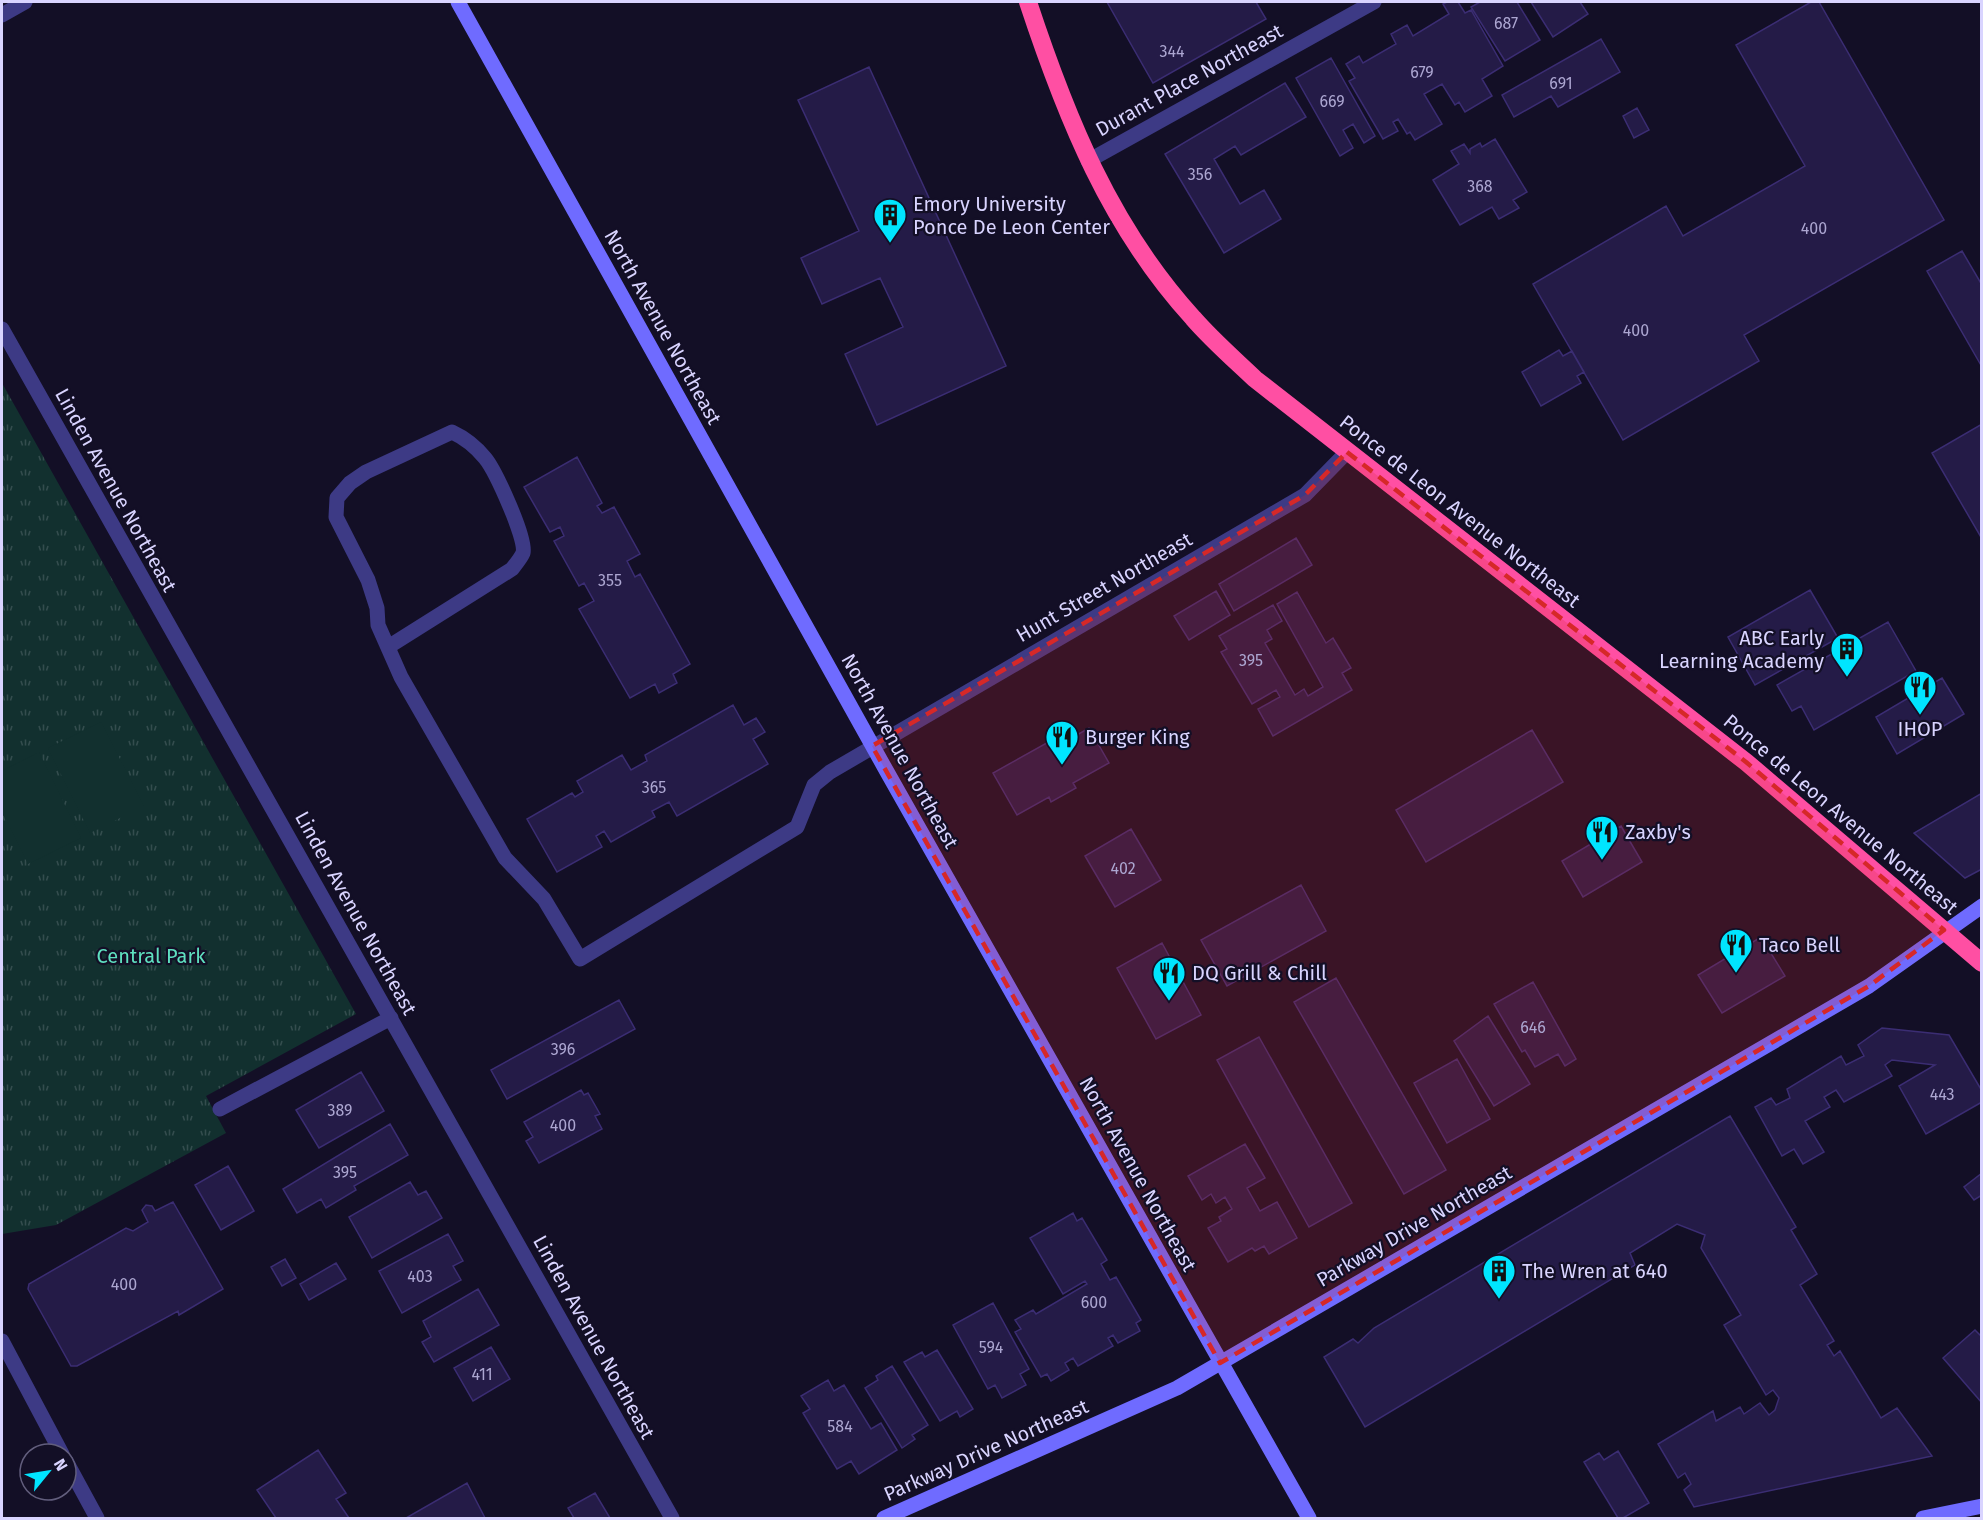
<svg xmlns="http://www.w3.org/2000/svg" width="1983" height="1520" font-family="'Fira Sans',sans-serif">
<defs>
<pattern id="grass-tufts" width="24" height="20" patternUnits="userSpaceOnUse" patternTransform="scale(1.5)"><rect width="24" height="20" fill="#12302f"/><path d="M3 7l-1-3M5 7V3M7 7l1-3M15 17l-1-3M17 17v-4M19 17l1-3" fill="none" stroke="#344d4e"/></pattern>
</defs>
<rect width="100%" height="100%" fill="#130f26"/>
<path fill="url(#grass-tufts)" d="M2,383L356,1014L206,1096L226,1133L56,1225L2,1234Z"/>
<path fill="#12302f" d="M101,722L144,806L90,833L48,748Z
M39,752L81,838L28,864L2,811V771Z"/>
<path fill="#241b47" stroke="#3b2d73" stroke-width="1.5" d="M1107,2H1256L1266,19L1153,83Z
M1447,2H1458L1465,13L1471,10L1503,66L1482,79L1492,96L1465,112L1459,102L1455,105L1442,84L1424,94L1442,124L1415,140L1410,132L1407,134L1398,119L1393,122L1398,131L1383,139L1349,81L1355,78L1346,64L1359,56L1363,63L1396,44L1391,34L1407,25L1413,36L1449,14L1443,4Z
M1480,2H1517L1540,40L1505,61L1471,7Z
M1531,2H1580L1588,14L1553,37Z
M1811,2H1819L1944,220L1744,335L1759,361L1623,440L1533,284L1666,206L1683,236L1805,166L1736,45Z
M1601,39L1620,72L1558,107L1551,96L1514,117L1502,95Z
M1331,58L1375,136L1364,143L1353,124L1343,130L1353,148L1340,156L1296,78Z
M869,67L1006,366L877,425L845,354L903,327L880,278L822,304L801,258L859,231L798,100Z
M1285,83L1306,117L1241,155L1235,146L1214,159L1240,204L1264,190L1281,219L1224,253L1165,154Z
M1637,108L1649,130L1634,138L1623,116Z
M1495,139L1527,192L1513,200L1519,208L1499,219L1492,207L1460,225L1433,180L1459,164L1451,151L1464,144L1470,153V149L1480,143L1482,147Z
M1962,251L1982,285V367L1927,271Z
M1559,350L1563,356L1572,351L1584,372L1577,376L1581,383L1541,406L1522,372Z
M1982,424V539L1932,453Z
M577,457L602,503L597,506L602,513L614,507L640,554L627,561L635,577L640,574L690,664L673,674L677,683L659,693L655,684L630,698L579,609L594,601L584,583L579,586L554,541L564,536L560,527L550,532L524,487Z
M1296,538L1312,565L1234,611L1219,584Z
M1810,590L1838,638L1755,685L1728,637Z
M1216,591L1230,615L1189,640L1174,616Z
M1297,592L1326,643L1333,638L1351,668L1342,673L1352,690L1273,736L1258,709L1280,697L1276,690L1252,704L1221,652L1227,649L1219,636L1273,605L1282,621L1267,630L1272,639L1265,643L1295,695L1304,689L1308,696L1323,687L1277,604Z
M1888,622L1916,671L1814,730L1801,706L1792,711L1777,685Z
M1942,678L1964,714L1897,754L1876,717Z
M733,705L744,725L756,718L765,732L753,739L768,764L677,816L669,802L652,811L655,817L611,842L604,831L596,836L602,847L557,872L527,819L572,793L575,797L583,792L577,781L622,755L631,770L647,761L645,755Z
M1089,728L1109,763L1073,783L1076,788L1051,802L1049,797L1017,815L993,773L1052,740L1056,747Z
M1532,730L1563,782L1426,862L1396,810Z
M1982,793V869L1965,878L1914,833Z
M1621,826L1642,862L1583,897L1562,861Z
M1131,829L1161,880L1115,907L1085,856Z
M1301,885L1326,931L1227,986L1201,940Z
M1761,937L1785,976L1722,1013L1698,975Z
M1162,943L1201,1015L1156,1039L1117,968Z
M1336,978L1446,1170L1404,1194L1294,1002Z
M1533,982L1576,1059L1565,1066L1558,1054L1535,1067L1525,1050L1522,1052L1494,1004Z
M619,1000L635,1029L507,1099L491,1070Z
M1488,1016L1530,1084L1494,1106L1454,1041Z
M1882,1028L1949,1035L1982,1091V1102L1926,1134L1899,1086L1935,1065L1892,1060L1885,1065L1892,1076L1844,1102L1836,1090L1824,1097L1830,1107L1805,1121L1824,1152L1803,1164L1794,1149L1782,1156L1755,1107L1771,1098L1776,1105L1790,1098L1787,1089L1841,1056L1846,1065L1864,1056L1858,1045Z
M1259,1037L1352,1203L1309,1227L1217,1060Z
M1457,1059L1490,1119L1447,1143L1414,1083Z
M361,1072L384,1111L319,1148L296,1110Z
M581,1090L584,1095L588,1093L600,1114L595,1116L602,1129L539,1163L526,1141L533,1137L524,1122Z
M1730,1116L1796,1227L1791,1230L1817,1274L1800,1285L1834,1341L1827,1345L1834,1356L1840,1351L1881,1418L1897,1408L1932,1456L1694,1507L1684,1490L1691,1484L1685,1473L1678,1478L1658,1444L1713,1411L1716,1421L1740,1407L1744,1414L1760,1403L1769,1415L1775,1410L1779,1398L1773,1390L1766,1395L1724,1325L1741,1315L1701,1248L1705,1235L1677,1224L1630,1253L1635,1265L1365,1427L1324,1357L1353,1339L1358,1343L1374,1328Z
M390,1124L408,1155L354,1186L356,1190L326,1208L321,1199L297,1213L283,1189Z
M1245,1144L1265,1178L1247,1188L1260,1211L1277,1202L1297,1238L1269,1254L1264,1246L1255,1251L1252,1248L1228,1262L1208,1228L1221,1221L1219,1217L1232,1209L1225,1197L1216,1203L1211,1194L1202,1200L1188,1176Z
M228,1166L254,1211L221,1230L195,1185Z
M1982,1173V1195L1974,1200L1964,1187Z
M410,1182L418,1195L426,1191L442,1218L372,1258L349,1217Z
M173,1202L223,1289L179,1315L178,1311L77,1366H71L28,1289L29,1284L126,1228L133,1231L148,1222L142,1210L146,1205L152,1206L155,1211Z
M1073,1213L1077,1221L1082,1218L1107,1260L1101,1264L1110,1280L1116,1277L1141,1320L1136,1323L1140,1331L1118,1343L1113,1335L1108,1338L1113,1346L1078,1366L1073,1358L1065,1363L1069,1370L1051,1381L1047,1374L1041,1377L1015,1332L1021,1329L1015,1320L1033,1310L1036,1314L1087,1284L1085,1281L1063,1294L1030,1238Z
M448,1234L463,1261L453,1266L461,1280L402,1313L379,1271Z
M285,1259L296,1278L282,1286L271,1267Z
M336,1263L346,1279L309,1300L300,1284Z
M478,1289L499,1325L434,1362L422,1342L431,1337L423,1321Z
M993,1303L1029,1369L1020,1374L1026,1385L1002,1398L995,1385L988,1389L953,1325Z
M1975,1330L1982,1337V1403L1943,1358Z
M491,1347L510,1379L473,1401L454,1368Z
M937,1350L973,1409L960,1417L957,1411L940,1421L904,1362L922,1352L925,1357Z
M892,1366L928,1425L912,1435L915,1439L902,1448L865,1388L878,1380L876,1376Z
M828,1380L834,1391L844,1385L871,1429L881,1423L897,1450L859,1474L851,1461L837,1469L803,1413L810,1409L801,1396Z
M318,1450L346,1493L336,1499L349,1518H276L257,1490Z
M1618,1451L1649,1503L1623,1518H1618L1584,1462L1599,1453L1604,1460Z
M467,1483L485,1518H406Z
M595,1493L610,1518H574L568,1508Z"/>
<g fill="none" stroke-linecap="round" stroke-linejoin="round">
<path stroke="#3d3a85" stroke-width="15" d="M2,15L25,2
M1088,161L1374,2
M2,329L672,1518
M388,647L512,569C515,565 521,558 523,553C527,539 495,470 485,458C476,447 465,438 452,432L366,472L350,483L337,498L336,517L368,580L377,608L378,625L401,677L505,858L544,899L580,959L797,827L814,785L830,772L1305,495L1347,452
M220,1109L391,1018
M2,1341L62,1454
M66,1461L97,1518"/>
<path stroke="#6f6bff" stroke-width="15" d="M458,2L886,770L1309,1518
M884,1518L1177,1388L1869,986L1982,906
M1923,1518L1982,1506"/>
<path stroke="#ff4fa3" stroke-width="18" d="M1028,2C1066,117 1110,227 1193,318C1212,340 1234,359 1255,379L1746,762L1982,963"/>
</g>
<path fill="#d62828" fill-opacity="0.2" stroke="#d62828" stroke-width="4.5" stroke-dasharray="12 8" stroke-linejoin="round" d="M1347,452L1746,762L1944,930L1869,986L1220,1363L872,746L1305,495Z"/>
<defs>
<g id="building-pin" transform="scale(1.725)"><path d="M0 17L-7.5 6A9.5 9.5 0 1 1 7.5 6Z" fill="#00e5ff" stroke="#130f26"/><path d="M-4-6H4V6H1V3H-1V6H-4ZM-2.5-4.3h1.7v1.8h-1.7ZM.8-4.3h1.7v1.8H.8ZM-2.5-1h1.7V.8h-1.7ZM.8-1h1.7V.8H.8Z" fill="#111"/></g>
<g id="restaurant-pin" transform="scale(1.725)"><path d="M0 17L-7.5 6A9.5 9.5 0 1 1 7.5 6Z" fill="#00e5ff" stroke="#130f26"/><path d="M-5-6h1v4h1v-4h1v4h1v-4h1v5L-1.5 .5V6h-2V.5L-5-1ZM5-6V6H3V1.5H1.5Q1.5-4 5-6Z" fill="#111"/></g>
</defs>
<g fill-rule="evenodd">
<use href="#building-pin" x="890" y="215"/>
<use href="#building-pin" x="1847" y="649"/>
<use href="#restaurant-pin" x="1920" y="687"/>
<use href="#restaurant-pin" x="1062" y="737"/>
<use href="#restaurant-pin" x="1602" y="832"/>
<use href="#restaurant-pin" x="1736" y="945"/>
<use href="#restaurant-pin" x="1169" y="973"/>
<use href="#building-pin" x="1499" y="1271"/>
</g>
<g text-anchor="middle" stroke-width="4.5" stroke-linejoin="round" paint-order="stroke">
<g font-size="16" fill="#aca6d1">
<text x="1506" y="29">687</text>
<text x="1172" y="57">344</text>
<text x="1422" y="78">679</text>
<text x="1561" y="89">691</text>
<text x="1332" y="107">669</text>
<text x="1200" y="180">356</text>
<text x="1480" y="192">368</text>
<text x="1814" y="234">400</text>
<text x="1636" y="336">400</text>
<text x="610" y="586">355</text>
<text x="1251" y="666">395</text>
<text x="654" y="793">365</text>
<text x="1123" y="874">402</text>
<text x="1533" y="1033">646</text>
<text x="563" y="1055">396</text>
<text x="1942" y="1100">443</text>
<text x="340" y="1116">389</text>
<text x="563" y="1131">400</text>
<text x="345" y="1178">395</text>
<text x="420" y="1282">403</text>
<text x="124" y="1290">400</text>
<text x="1094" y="1308">600</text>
<text x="991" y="1353">594</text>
<text x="482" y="1380">411</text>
<text x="840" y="1432">584</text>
</g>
<g font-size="20" fill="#d9d4ff" stroke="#130f26">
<text transform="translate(1189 80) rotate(-29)" y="7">Durant Place Northeast</text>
<text transform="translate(663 327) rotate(61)" y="7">North Avenue Northeast</text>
<text transform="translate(116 490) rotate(61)" y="7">Linden Avenue Northeast</text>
<text transform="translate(1460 511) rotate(38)" y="7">Ponce de Leon Avenue Northeast</text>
<text transform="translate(1104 587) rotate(-30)" y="7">Hunt Street Northeast</text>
<text transform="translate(900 751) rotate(61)" y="7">North Avenue Northeast</text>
<text transform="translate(1841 814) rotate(40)" y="7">Ponce de Leon Avenue Northeast</text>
<text transform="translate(356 913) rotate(61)" y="7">Linden Avenue Northeast</text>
<text transform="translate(1138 1174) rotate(61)" y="7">North Avenue Northeast</text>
<text transform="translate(1414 1226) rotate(-30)" y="7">Parkway Drive Northeast</text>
<text transform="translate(594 1337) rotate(61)" y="7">Linden Avenue Northeast</text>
<text transform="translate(986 1450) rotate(-24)" y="7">Parkway Drive Northeast</text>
</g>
<g font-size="20" fill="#d9d4ff" stroke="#130f26" text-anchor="start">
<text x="913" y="211">Emory University<tspan x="913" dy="23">Ponce De Leon Center</tspan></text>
<text x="1824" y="645" text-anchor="end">ABC Early<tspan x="1824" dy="23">Learning Academy</tspan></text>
<text x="1920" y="736" text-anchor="middle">IHOP</text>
<text x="1085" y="744">Burger King</text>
<text x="1625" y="839">Zaxby's</text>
<text x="1759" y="952">Taco Bell</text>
<text x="1192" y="980">DQ Grill &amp; Chill</text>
<text x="1522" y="1278">The Wren at 640</text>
</g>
<g font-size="20" fill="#5fe0c0" stroke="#130f26">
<text x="151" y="963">Central Park</text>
</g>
</g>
<rect width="1983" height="1520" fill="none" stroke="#d9d4ff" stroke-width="6"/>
<g transform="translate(48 1472) rotate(60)"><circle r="28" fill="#130f26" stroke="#625e7d" stroke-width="1.5"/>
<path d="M0-4.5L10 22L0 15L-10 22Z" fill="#00e5ff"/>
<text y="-9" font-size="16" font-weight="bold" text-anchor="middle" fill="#d9d4ff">N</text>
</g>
</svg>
